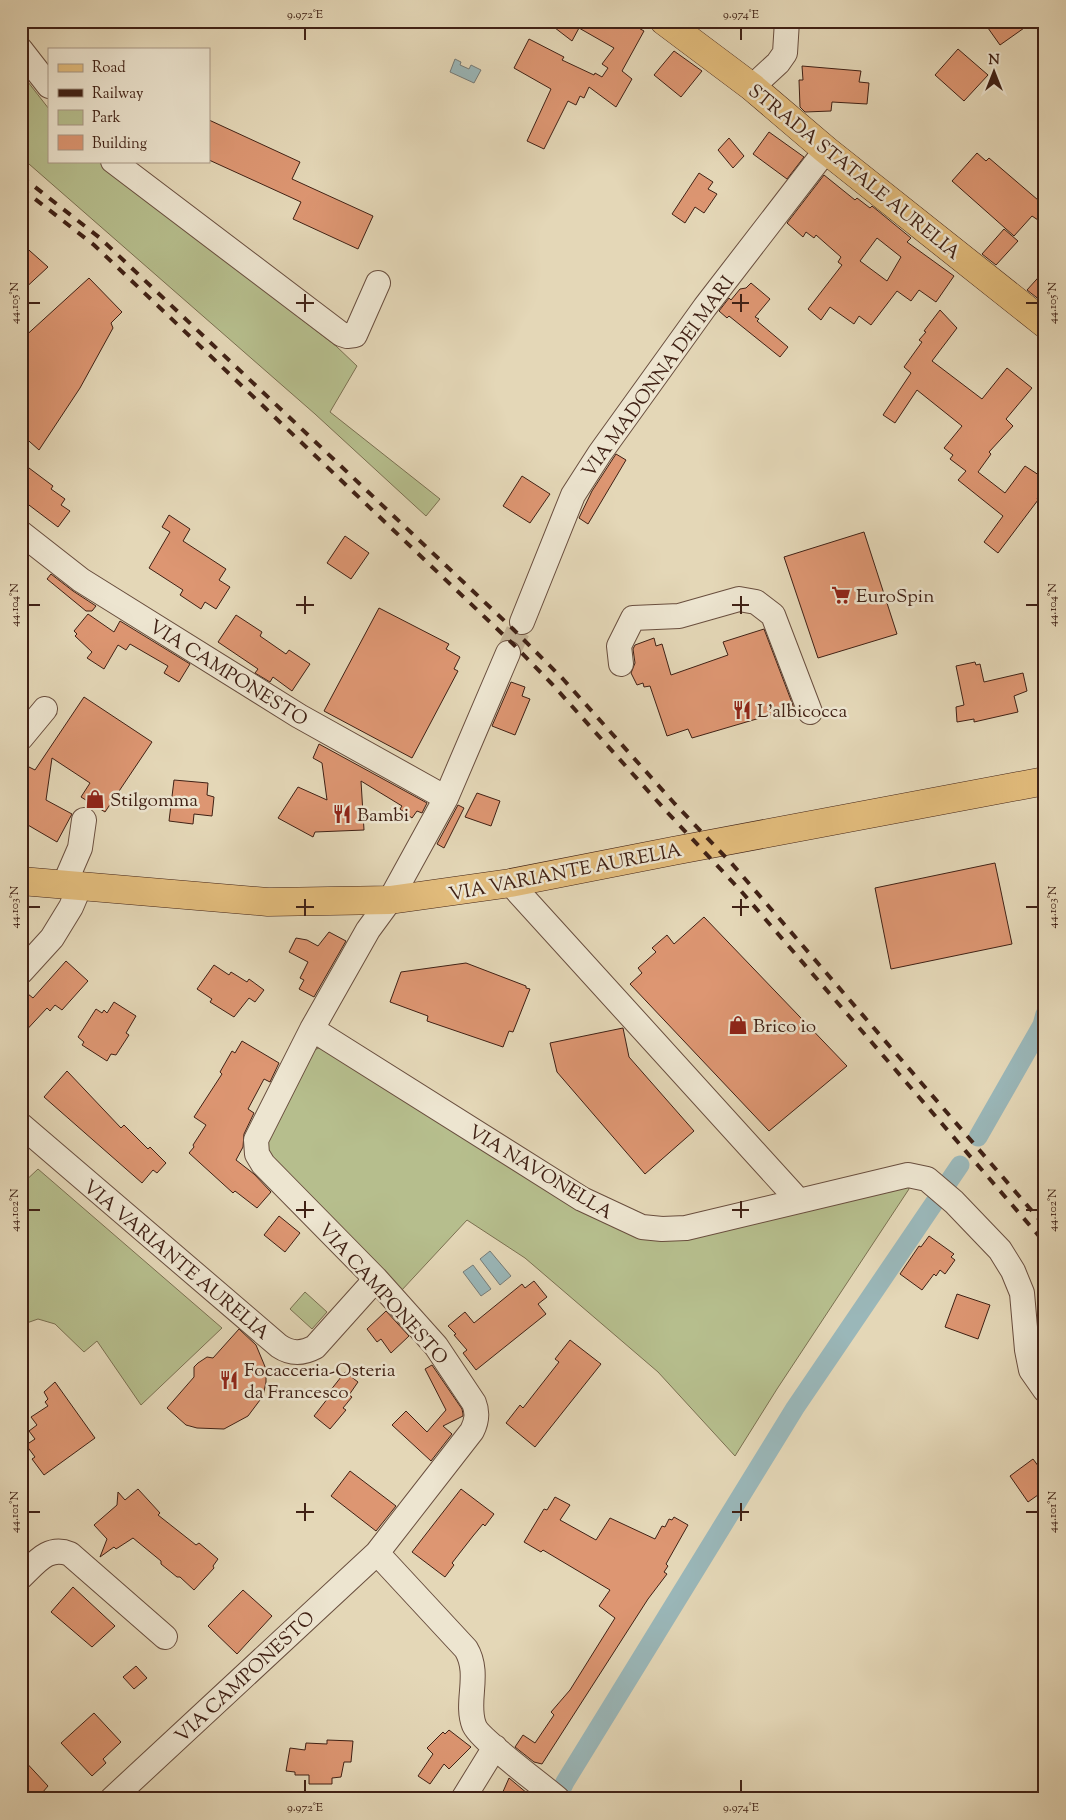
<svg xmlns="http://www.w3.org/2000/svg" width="1066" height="1820" font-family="'Sorts Mill Goudy',serif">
<rect width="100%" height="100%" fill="#e4d7b7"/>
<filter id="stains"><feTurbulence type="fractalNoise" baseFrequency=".004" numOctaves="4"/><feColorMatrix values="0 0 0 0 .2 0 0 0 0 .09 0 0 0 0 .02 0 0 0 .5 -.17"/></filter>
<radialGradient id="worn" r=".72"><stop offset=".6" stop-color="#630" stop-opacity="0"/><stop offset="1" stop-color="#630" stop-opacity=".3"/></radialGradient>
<path fill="#b6be8d" stroke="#7b7051" d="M21,73L49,109V161H99L117,177L336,346L357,366L330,412L440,499L426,516L315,414L21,157Z
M321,1047L638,1238L908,1185L909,1189L777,1389L735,1456L658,1372L525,1258L467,1220L401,1291L268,1155L266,1146L310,1052Z
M38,1169L222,1328L141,1405L97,1341L84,1352L55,1324L38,1319L21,1325V1185Z
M305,1292L327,1312L312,1329L290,1309Z"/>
<path fill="#9ab7b9" stroke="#767b77" d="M455,59L461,62L460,65L469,69L471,65L481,70L474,83L450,72Z
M490,1251L511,1276L500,1285L480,1259Z
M473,1265L491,1289L481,1296L463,1272Z"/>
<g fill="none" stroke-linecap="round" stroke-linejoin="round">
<path stroke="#9ab7b9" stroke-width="19" d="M978,1137L1042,1025L1045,1014
M557,1799L565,1782L795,1408L960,1165"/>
</g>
<path fill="#dd9672" stroke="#402115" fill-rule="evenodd" d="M546,21H626L644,31L622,71L632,79L616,107L589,87L584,98L580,96L576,105L568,101L544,149L527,141L551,89L514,68L529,39L564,57L562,60L594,75L595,73L602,77L608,68L602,64L614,48L579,28L572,41Z
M983,21H1034L1000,45Z
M958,49L988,75L964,101L935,75Z
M674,51L702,71L681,97L654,75Z
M802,66L861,71L859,82L869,83L867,104L832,102L831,111L805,112L800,107L799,80H803Z
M209,120L300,162L292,179L373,216L358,249L293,219L301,202L209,160Z
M769,132L804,157L787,179L753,154Z
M729,138L744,156L733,168L718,150Z
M977,153L986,161L989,158L1045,206V212L1038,220L1032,216L1014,236L952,181Z
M699,173L713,182L708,189L717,194L704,213L695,207L685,223L672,214Z
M824,175L855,200L857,198L870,208L872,206L911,238L907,242L954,276L936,302L919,290L911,301L897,291L871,325L859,316L854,324L830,307L821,320L808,309L842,265L838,262L841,257L816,235L814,238L806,232L803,237L787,223ZM877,238L901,257L887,281L860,261Z
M1004,229L1018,241L996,265L982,254Z
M21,243L48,267L21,292Z
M1045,270V304L1027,290Z
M89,278L122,312L111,323L113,328L80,388L39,450L21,434V340Z
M751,283L770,299L755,317L759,319L757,321L788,347L780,357L729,316L727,318L719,311L729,298L731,300L740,289L746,288Z
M940,310L957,328L932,361L982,399L1007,368L1032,388L1006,419L1013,426L989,452L991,454L978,472L1005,493L1025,466L1045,479V487L1037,499L1038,500L998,553L984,542L1003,516L958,480L966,471L950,459L953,455L944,448L962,426L917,390L895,423L883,415L911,373L904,367L922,342L919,340L926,332L924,331Z
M616,454L626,460L588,524L579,518L592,491Z
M21,462L53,486L51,489L65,499L61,505L70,511L58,527L21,499Z
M522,476L550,494L530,523L503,506Z
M169,515L190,529L183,541L226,569L219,580L230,587L216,609L205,602L201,609L180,595L183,590L149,568L170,532L162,527Z
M864,532L897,634L818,658L784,557Z
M345,536L369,553L351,579L327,563Z
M51,574L73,591L96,606L92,611H86L47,579Z
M379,608L449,644L446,649L460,657L454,669L458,671L412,758L324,711Z
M88,614L114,632L120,621L190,664L179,682L164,673L168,666L130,644L126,650L118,645L104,669L87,658L92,652L75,636L77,634L74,631Z
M236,615L262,632L260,636L286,654L289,650L310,664L292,691L273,677L270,682L255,673L258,669L218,642Z
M764,629L794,708L692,738L688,729L667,736L650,686L644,687L643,683L637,685L631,673L635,663L633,649L635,645L654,638L656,646L662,644L671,675L728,655L723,642Z
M975,662L976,665L980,664L984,682L1023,673L1027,691L1014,696L1018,712L974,722V719L957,722L956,707L964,705L956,666Z
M511,682L525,687L522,696L530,699L515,735L492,726Z
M84,697L152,742L105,812L81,797L90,783L52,758L46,800L72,814L57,842L21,821V763L35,770Z
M319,744L427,803L422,813L417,811L412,818L400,809L402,806L361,781L364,830L315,832L313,837L278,818L298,787L327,800L322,763L313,758Z
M174,780L208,783L207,795L214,797L212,816L194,814L193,824L169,821Z
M477,793L500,801L491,826L465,817Z
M458,805L464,808L444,848L437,844Z
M995,863L1012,944L891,969L875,888Z
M704,917L847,1066L769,1131L630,984L642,973L638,968L656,952L652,948L667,935L674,944Z
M329,932L346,941L314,997L299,989L304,980L300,978L308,962L289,952L296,938L307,940L318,946Z
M66,961L88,981L62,1010L55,1005L50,1011L47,1008L21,1036V1002L28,994L33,998Z
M466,963L526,986V988L530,989L513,1032L509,1031L503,1047L427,1021L428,1016L390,1002L401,972Z
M214,965L229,975L231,972L247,982L249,979L264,990L255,1002L249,998L234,1017L210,1002L212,999L197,989Z
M114,1002L136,1016L126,1033L129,1035L116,1055L111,1054L107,1061L82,1045L84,1042L78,1037L96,1009L102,1013L104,1010L107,1013Z
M623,1028L629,1057L694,1131L645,1174L557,1072L550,1043Z
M242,1041L279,1063L270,1082L264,1079L248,1109L254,1113L244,1134L243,1147L236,1160L254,1174L271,1192L257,1208L235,1191L233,1193L189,1153L194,1147L193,1145L206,1125L194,1117L222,1074L220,1072L232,1051L235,1053Z
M67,1071L121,1128L124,1125L148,1149L150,1147L166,1163L157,1173L153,1170L142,1183L44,1097Z
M279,1216L300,1233L285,1252L264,1235Z
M929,1236L954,1254L951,1257L955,1260L945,1274L940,1270L936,1276L934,1274L922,1290L900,1274L919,1246L921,1247Z
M534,1281L547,1297L538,1304L546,1314L476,1370L463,1353L467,1350L454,1335L456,1334L448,1326L465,1312L474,1323L522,1284L525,1288Z
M957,1294L990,1305L978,1339L945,1327Z
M386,1311L409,1336L391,1353L381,1339L377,1342L367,1329Z
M239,1329L256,1345L266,1369V1382L263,1396L248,1416L224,1429L197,1428L186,1425L167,1408L194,1377V1367L198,1363L207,1357L213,1358Z
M570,1340L601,1364L535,1447L506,1423L520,1405L523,1408L559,1362L555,1359Z
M432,1365L462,1409L463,1414V1416L443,1426L452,1434L431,1461L392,1425L406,1411L427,1432L446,1410L425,1369Z
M345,1372L358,1382L349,1395L352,1397L343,1408L346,1410L330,1429L314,1416L328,1398L326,1396Z
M55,1382L95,1438L44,1475L32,1459L35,1457L26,1445L35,1439L29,1431L37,1425L31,1417L48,1406L45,1402L48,1399L44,1392Z
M1033,1459L1045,1475V1490L1028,1502L1010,1476Z
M350,1471L396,1506L376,1531L331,1496Z
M138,1489L160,1513L158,1515L196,1545L199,1543L218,1559L213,1566L214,1568L194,1590L180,1577H177L161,1564V1561L133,1538L116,1549L114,1547L100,1557L107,1539L94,1525L117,1505L118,1492L125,1500Z
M461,1489L494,1514L485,1526L483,1524L473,1536L452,1563L454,1565L445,1577L412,1552Z
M555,1497L570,1505L560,1520L596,1540L610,1518L655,1539L662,1526L665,1527L669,1519L672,1520L674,1517L688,1525L666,1564L668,1566L664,1572L667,1574L648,1599L542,1764L534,1762L515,1747L523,1735L535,1743L554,1715L551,1712L570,1690L615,1618L599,1606L610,1590L543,1550L541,1552L524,1542L544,1509L547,1510Z
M73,1587L115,1626L92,1647L51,1612Z
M243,1590L272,1616L237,1654L208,1626Z
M136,1666L147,1678L134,1689L123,1677Z
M94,1713L121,1742L103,1759L106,1763L92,1776L61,1743Z
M449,1730L471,1747L449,1769L444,1764L430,1784L418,1776L433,1754L427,1748L443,1732L445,1734Z
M327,1740L353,1741L351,1762H344L341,1777L332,1778V1784H309V1775H295V1772L286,1771L290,1748L305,1750L306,1743L327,1744Z
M21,1757L48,1786L37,1799H21Z
M509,1778L534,1799H512L502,1794Z"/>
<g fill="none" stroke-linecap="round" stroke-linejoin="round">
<path stroke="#c3b397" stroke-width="24" stroke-dasharray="24 12" stroke-linecap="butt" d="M508,653L522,622"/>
<g stroke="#694e3e" stroke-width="26">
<path id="minor" d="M21,50L49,86
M752,87L778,63L785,53L787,21
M113,161L341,334L347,336L355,335L378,283
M21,533L81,580L299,716L446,798
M522,622L573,495L600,453L705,307L826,150
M508,653L446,798L390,900L368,930L312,1029L256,1140L257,1154L263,1164L376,1279L436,1346L474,1403C478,1413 477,1421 472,1431L377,1553L466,1649C481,1674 465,1702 474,1725C478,1738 543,1786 558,1799
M621,664L619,646L633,618L679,616L739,599L756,602L773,615L810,712
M21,738L45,709
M510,883L799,1201
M64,885L80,848L84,820
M21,972L52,938L71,907L80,886
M312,1029L582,1199L642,1227L662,1229L686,1228L908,1175L927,1179L954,1202L1000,1250L1013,1271L1022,1293L1027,1350L1031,1370L1045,1390
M21,1125L279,1346C291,1354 302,1354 315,1347L376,1279
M21,1577C36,1563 48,1545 70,1554L165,1637
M112,1799L377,1553
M463,1799L495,1747"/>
</g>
<g stroke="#402115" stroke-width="29">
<path id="major" d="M664,21L752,87L826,150L1045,324
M21,881L268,902L390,900L510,883L673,851L1045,781"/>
</g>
<use href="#minor" stroke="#ede5d0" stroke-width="24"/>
<use href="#major" stroke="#e2bc7c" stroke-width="28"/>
<path stroke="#402115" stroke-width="4" stroke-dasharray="9 9" stroke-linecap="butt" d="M21,176L100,238L513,629L563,679L675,804L733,865L1045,1226
M21,188L94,245L513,644L552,684L667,812L741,891L1045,1243"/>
</g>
<path fill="none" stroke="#402115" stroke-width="2" d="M305,28V40M741,28V40M305,294V312M741,294V312M28,303H40M296,303H314M732,303H749M1026,303H1038M305,596V614M741,596V614M28,605H40M296,605H314M732,605H749M1026,605H1038M305,899V916M741,899V916M28,907H40M296,907H314M732,907H749M1026,907H1038M305,1201V1218M741,1201V1218M28,1210H40M296,1210H314M732,1210H749M1026,1210H1038M305,1503V1521M741,1503V1521M28,1512H40M296,1512H314M732,1512H749M1026,1512H1038M305,1780V1792M741,1780V1792"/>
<defs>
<g id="supermarket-bare" transform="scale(1.5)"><path d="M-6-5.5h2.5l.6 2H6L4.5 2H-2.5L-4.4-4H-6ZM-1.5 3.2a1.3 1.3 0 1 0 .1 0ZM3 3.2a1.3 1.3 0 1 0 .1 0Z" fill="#8f2418" stroke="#ede5d0" stroke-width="2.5" paint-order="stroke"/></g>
<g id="restaurant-bare" transform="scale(1.5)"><path d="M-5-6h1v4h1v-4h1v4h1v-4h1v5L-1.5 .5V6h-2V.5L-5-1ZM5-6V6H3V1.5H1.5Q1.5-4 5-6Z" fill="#8f2418" stroke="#ede5d0" stroke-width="2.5" paint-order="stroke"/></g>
<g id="shop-bare" transform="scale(1.5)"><path d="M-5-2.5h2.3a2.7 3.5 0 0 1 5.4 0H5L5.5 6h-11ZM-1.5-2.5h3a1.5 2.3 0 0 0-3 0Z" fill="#8f2418" stroke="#ede5d0" stroke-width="2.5" paint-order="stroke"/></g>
</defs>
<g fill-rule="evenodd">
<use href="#supermarket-bare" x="841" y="595"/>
<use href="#restaurant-bare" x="742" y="710"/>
<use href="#shop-bare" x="95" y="799"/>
<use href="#restaurant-bare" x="342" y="814"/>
<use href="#shop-bare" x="738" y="1025"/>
<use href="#restaurant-bare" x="229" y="1380"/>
</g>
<g text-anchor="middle" stroke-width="5" stroke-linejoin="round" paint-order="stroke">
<g font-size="19" fill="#402115" stroke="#ede5d0">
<text transform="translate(855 171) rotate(39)" y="7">STRADA STATALE AURELIA</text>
<text transform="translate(657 376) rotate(-54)" y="7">VIA MADONNA DEI MARI</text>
<text transform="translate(229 672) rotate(32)" y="7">VIA CAMPONESTO</text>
<text transform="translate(565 871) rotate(-11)" y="7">VIA VARIANTE AURELIA</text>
<text transform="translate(541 1171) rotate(31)" y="7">VIA NAVONELLA</text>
<text transform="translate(177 1259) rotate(40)" y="7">VIA VARIANTE AURELIA</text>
<text transform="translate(384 1293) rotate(48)" y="7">VIA CAMPONESTO</text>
<text transform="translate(244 1676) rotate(-43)" y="7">VIA CAMPONESTO</text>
</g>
<g font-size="19" fill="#402115" stroke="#ede5d0" text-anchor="start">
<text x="856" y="602">EuroSpin</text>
<text x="757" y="717">L'albicocca</text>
<text x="110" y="806">Stilgomma</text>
<text x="357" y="821">Bambi</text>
<text x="753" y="1032">Brico io</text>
<text x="244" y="1376">Focacceria-Osteria<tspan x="244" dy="22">da Francesco</tspan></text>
</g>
</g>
<rect width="1066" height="1820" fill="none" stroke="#e4d7b7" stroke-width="55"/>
<rect x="48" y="48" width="162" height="115" fill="#ede5d0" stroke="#a89785"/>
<rect x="58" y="64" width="25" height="8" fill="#e2bc7c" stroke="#a89785"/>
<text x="92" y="72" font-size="15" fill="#402115">Road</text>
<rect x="58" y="89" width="25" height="8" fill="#402115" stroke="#a89785"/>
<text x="92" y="98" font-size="15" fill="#402115">Railway</text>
<rect x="58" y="110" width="25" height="15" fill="#b6be8d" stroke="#a89785"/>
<text x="92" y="122" font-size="15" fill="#402115">Park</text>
<rect x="58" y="135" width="25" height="15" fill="#dd9672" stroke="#a89785"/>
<text x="92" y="148" font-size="15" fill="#402115">Building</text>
<g transform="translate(994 72)" stroke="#ede5d0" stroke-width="4" paint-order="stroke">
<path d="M0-4L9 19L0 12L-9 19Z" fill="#402115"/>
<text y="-8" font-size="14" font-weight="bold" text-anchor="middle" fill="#402115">N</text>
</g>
<rect x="28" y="28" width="1010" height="1764" fill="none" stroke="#402115" stroke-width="2"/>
<g font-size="12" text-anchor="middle" fill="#402115">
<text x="305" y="18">9.972°E</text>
<text x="741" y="18">9.974°E</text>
<text transform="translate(14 303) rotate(-90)" y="4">44.105°N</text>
<text transform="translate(1052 303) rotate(-90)" y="4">44.105°N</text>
<text transform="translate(14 605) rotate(-90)" y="4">44.104°N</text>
<text transform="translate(1052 605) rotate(-90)" y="4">44.104°N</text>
<text transform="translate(14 907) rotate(-90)" y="4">44.103°N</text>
<text transform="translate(1052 907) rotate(-90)" y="4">44.103°N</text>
<text transform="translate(14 1210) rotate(-90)" y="4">44.102°N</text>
<text transform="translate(1052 1210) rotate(-90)" y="4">44.102°N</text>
<text transform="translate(14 1512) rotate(-90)" y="4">44.101°N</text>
<text transform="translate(1052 1512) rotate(-90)" y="4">44.101°N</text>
<text x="305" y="1811">9.972°E</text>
<text x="741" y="1811">9.974°E</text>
</g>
<rect width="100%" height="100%" filter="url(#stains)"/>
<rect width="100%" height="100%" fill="url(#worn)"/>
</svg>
